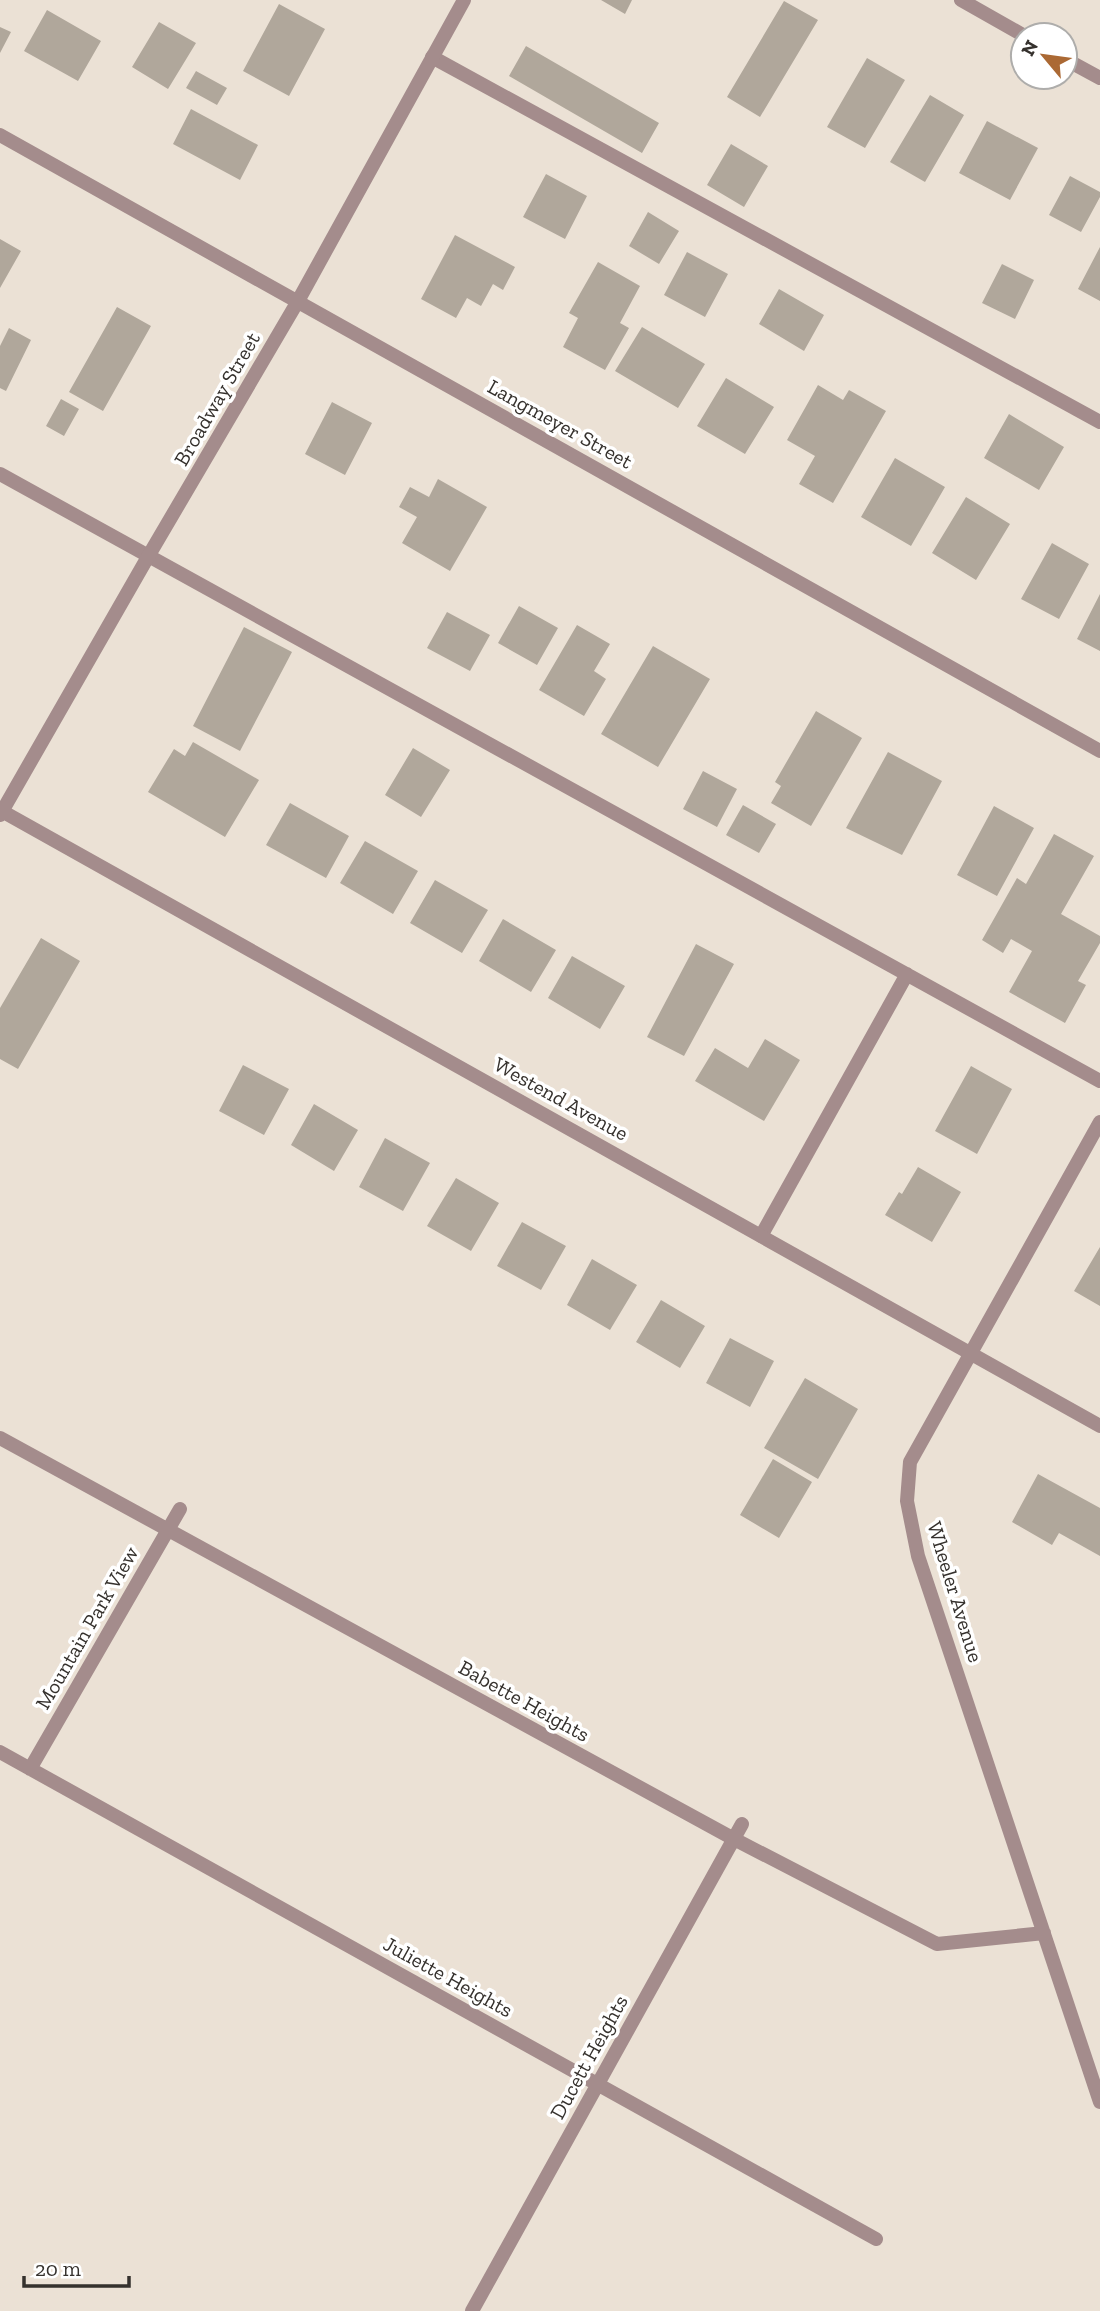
<svg xmlns="http://www.w3.org/2000/svg" width="1100" height="2311" font-family="'Zilla Slab',serif">
<rect width="100%" height="100%" fill="#ebe1d5"/>
<path fill="#b0a79b" d="M601,0H632L625,14Z
M784,1L818,20L760,117L727,97Z
M279,4L325,29L289,96L243,71Z
M47,10L101,41L78,81L24,51Z
M159,22L196,43L168,89L132,67Z
M0,27L11,32L0,53Z
M526,46L659,123L642,153L509,76Z
M867,58L905,80L865,148L827,127Z
M196,71L227,88L217,105L186,88Z
M930,95L964,115L925,182L890,162Z
M191,109L258,145L240,180L173,144Z
M987,121L1038,148L1010,200L959,173Z
M731,144L768,166L744,207L707,185Z
M546,174L587,196L565,239L523,217Z
M1070,176L1100,192V197L1081,232L1049,215Z
M648,212L679,231L659,264L629,246Z
M455,235L515,267L503,290L493,284L481,306L467,298L456,318L421,299Z
M0,239L21,251L0,288Z
M1100,247V301L1078,289Z
M687,252L728,274L705,317L664,295Z
M598,262L640,286L620,323L629,328L605,370L563,347L578,318L569,313Z
M1002,264L1034,280L1015,319L982,303Z
M779,289L824,315L804,351L759,324Z
M117,307L151,326L103,411L69,392Z
M642,327L705,364L678,408L615,371Z
M9,328L31,340L6,391L0,388V346Z
M726,378L774,407L745,454L697,426Z
M818,385L843,400L849,390L886,411L833,503L799,484L815,456L787,440Z
M61,399L79,409L64,436L46,426Z
M332,402L372,423L345,475L305,454Z
M1009,414L1064,447L1039,490L984,458Z
M895,458L945,487L911,546L861,517Z
M438,479L487,507L450,571L402,543L417,517L399,507L410,487L429,497Z
M966,497L1010,524L976,580L932,553Z
M1052,543L1089,564L1059,619L1021,599Z
M1100,594V651L1077,639Z
M519,606L558,628L537,665L498,643Z
M447,612L490,635L470,671L427,648Z
M577,625L610,644L594,671L606,679L584,716L539,690Z
M244,627L292,652L240,751L193,726Z
M653,646L710,679L658,767L601,734Z
M816,711L862,738L811,826L771,803L781,786L775,782Z
M193,742L259,780L225,837L148,792L174,749L185,756Z
M413,748L450,770L421,817L385,795Z
M888,752L942,781L902,855L846,828Z
M703,771L737,789L717,827L683,809Z
M290,803L349,836L326,878L266,845Z
M743,805L776,824L759,853L726,835Z
M994,806L1034,828L997,896L957,875Z
M1054,834L1094,856L1061,914L1100,936V943L1078,981L1086,985L1065,1023L1009,992L1032,951L1011,939L1003,953L982,940L1017,878L1026,884Z
M365,841L418,871L393,914L340,883Z
M435,880L488,910L462,953L410,923Z
M503,919L556,950L531,992L479,961Z
M41,938L80,961L18,1069L0,1059V1008Z
M696,944L734,964L684,1056L647,1037Z
M572,956L625,986L600,1029L548,998Z
M765,1039L800,1060L764,1121L695,1081L715,1048L748,1068Z
M243,1065L289,1089L264,1135L219,1111Z
M971,1066L1012,1089L977,1154L935,1131Z
M314,1104L358,1130L334,1171L291,1145Z
M385,1138L430,1163L403,1211L359,1187Z
M918,1167L961,1192L932,1242L885,1215L899,1192L902,1194Z
M456,1178L499,1203L471,1251L427,1226Z
M522,1222L566,1246L541,1290L497,1266Z
M1100,1247V1306L1074,1291Z
M592,1259L637,1285L610,1330L567,1305Z
M661,1300L705,1326L680,1368L636,1342Z
M730,1338L774,1361L750,1407L706,1383Z
M805,1378L858,1409L818,1479L764,1448Z
M773,1459L812,1482L779,1538L740,1515Z
M1038,1474L1100,1508V1556L1059,1533L1052,1545L1012,1522Z"/>
<g fill="none" stroke-linecap="round" stroke-linejoin="round">
<path stroke="#a48c8c" stroke-width="14" d="M432,57L1100,422
M0,474L1100,1081
M761,1236L907,974"/>
<path stroke="#a48c8c" stroke-width="14" d="M961,0L1023,35
M1065,59L1100,78
M0,135L1100,751
M0,810L1100,1426
M0,815L149,555L298,301L464,0
M1100,1122L910,1462L907,1501L918,1556L1100,2102
M0,1438L734,1839L937,1944L1044,1933
M0,1752L876,2239
M30,1769L180,1509
M472,2311L742,1824"/>
</g>
<g text-anchor="middle" stroke-width="7" stroke-linejoin="round" paint-order="stroke">
<g font-size="21" fill="#35312d" stroke="#fff">
<text transform="translate(217 399) rotate(-60)" y="7">Broadway Street</text>
<text transform="translate(560 424) rotate(29)" y="7">Langmeyer Street</text>
<text transform="translate(561 1099) rotate(29)" y="7">Westend Avenue</text>
<text transform="translate(955 1592) rotate(73)" y="7">Wheeler Avenue</text>
<text transform="translate(87 1628) rotate(-60)" y="7">Mountain Park View</text>
<text transform="translate(524 1701) rotate(29)" y="7">Babette Heights</text>
<text transform="translate(448 1977) rotate(29)" y="7">Juliette Heights</text>
<text transform="translate(589 2057) rotate(-61)" y="7">Ducett Heights</text>
</g>
</g>
<g transform="translate(1044 56) rotate(299)"><circle r="33" fill="#ffffff" stroke="#aeadab" stroke-width="2"/>
<path d="M0-5L12 26L0 18L-12 26Z" fill="#ab6934"/>
<text y="-10" font-size="19" font-weight="bold" text-anchor="middle" fill="#35312d">N</text>
</g>
<path d="M24 2276v10h105v-10" fill="none" stroke="#35312d" stroke-width="3.5"/>
<text x="35" y="2276" font-size="21" fill="#35312d" stroke="#ffffff" stroke-width="5" paint-order="stroke">20 m</text>
</svg>
